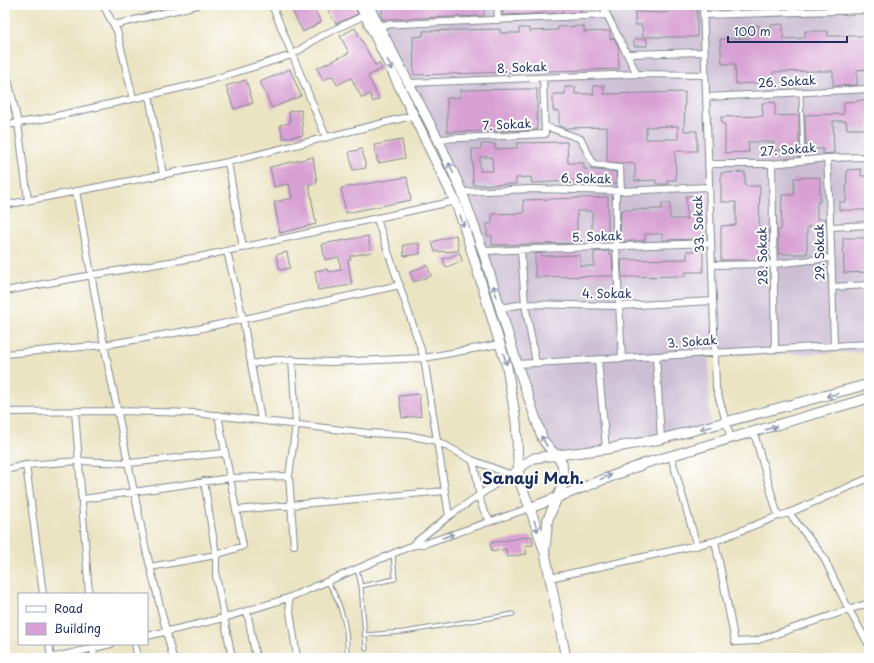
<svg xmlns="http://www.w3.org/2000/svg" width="874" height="663" font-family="'Playpen Sans',sans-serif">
<rect width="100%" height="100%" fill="#fff"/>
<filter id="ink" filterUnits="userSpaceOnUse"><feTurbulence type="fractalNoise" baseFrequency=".025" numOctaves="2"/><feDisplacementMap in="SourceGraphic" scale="8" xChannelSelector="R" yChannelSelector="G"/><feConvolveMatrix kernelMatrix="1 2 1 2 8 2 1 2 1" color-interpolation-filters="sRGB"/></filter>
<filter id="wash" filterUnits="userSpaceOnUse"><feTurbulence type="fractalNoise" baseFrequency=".012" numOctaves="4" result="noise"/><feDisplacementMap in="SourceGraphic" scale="16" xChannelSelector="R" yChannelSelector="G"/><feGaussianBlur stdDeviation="0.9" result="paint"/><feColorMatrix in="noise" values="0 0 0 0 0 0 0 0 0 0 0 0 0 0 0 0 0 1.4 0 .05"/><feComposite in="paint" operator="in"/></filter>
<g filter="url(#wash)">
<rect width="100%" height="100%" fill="#ebe4c3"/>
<path fill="#ccbfd4" d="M363,5H869V352L709,356L710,429L548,456L530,418L463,206Z"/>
<g id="blocks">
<path fill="#d8a1d3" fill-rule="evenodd" d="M303,5H322L314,9L321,22L303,32L292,11Z
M325,5H353L358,14L336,24Z
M382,5H484V16L382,19Z
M502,5H581V12L503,15Z
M667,7H697V37H643L642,25H635V12L668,13Z
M783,24V39L805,38V31H828V36H867L869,69L857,70V85L833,86V71H819L773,72V80H759V83L736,84L735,64H722L720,39L749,38V26L759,25V36H771V25Z
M584,26V32L610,31V39L614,38L618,46L619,69L414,75L413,37L423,36V31L500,29V33H519V28H529V31L558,30V27Z
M355,28L375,65L379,63L382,69L368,76L379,99L373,102L370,94L362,98L351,78L337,85L333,76L323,80L317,68L349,53L340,36Z
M634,39H647V46H634Z
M290,69L301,96L272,108L260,82Z
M246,80L253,103L234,109L226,86Z
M604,85V94L685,92L684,131H697V151H675L676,180H667L668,184H656V180L635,181V164L607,162V127L567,128V129L559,126V111H553V94H565V87H575V94H594L593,86ZM678,126V139H646V127Z
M525,89H537V130L447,132V98L460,97V90Z
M859,100H869V129H847L846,121H833L834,153L823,154V149H806L805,115L844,114V102L859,101Z
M775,102V116L799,115V150H774V142H748L749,152L725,153V124H722L721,117L763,116L762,103Z
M301,110L303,135L283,138L280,125L290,123L289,111Z
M402,140L405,158L378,163L374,145Z
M567,142L568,163H584V169L616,172V184H574V181L532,183L531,177L516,178V184L473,185L472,149H481V144H495V149L517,148V143ZM480,157H492L493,171H480Z
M362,149L366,168L353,170L349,152Z
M313,157L317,183L309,184L316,224L280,233L274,202L292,198L289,184L274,187L270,167Z
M861,169V176H869V210H839V202H846L847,170Z
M745,172V186H760L759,230H769V260H721V226L736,225V202H721V173Z
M407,177L411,200L346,213L341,188Z
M820,177V202H817V219H826V227H807V254H778V230H781L782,195H794V178Z
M686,196H700L701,239L662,240V234H645V241H620L621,210L662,209V203H670V219H687Z
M608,197V234H612V241L592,243V211H577V243L492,245V236H487V224L492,223V214L524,213L523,200Z
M456,235L459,251L435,252L432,242Z
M368,236L371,252L350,256L351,259L348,260L352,285L318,290L315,271L327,269L328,272L341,270L339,257L325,260L322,244Z
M843,238H869V272L844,273Z
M419,243L420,254L404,256L403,245Z
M609,251V254H612L613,276L535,277V254L542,253V256L580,255V266H594V252Z
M687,251H703V272H686V276L622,277L621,260L687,259Z
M287,252L290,268L280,270L276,255Z
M460,253L462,261L446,267L443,259Z
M427,265L431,276L414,282L410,272Z
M419,394L421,416L402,418L399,396Z
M532,536L533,545L525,546L527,554L507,557L506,549L492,552L490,543Z"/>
</g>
</g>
<g filter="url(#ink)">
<use href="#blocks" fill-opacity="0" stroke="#838a90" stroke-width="1"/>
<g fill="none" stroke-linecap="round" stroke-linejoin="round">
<g stroke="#838a90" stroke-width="5">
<path id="lane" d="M801,93L803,161
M357,569L361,586L366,649
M327,581C341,602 350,632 346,658
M361,586L395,579L393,554
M364,635L404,632L513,614"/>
</g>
<g stroke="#838a90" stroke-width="8">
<path id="street" d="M103,5L117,31L133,98
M272,5L326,137
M497,5L498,20
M602,5L637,74L705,75
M703,5L716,388L731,439
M602,6L617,5
M703,15L869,10
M114,25L197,5
M378,25L607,15
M627,54L704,52
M5,66L18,123L28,200
M408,83L637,74
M149,95L163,175
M706,97L869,89
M5,125L43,119L198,84L292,55L319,37L365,15
M545,126L581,139L594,165L620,168L621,191
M438,139L545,134L543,78
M827,158C831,221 832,283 834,345
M228,162L243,248
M708,164H772L827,158L869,157
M772,164L775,348
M76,191L104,345L146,550L173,658
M616,191V247L622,359
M462,192L531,189L621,191L709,187
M5,205L228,162L415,115
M377,219L424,358L449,516
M831,227L869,225
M227,251L243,319L261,420
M483,251L711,243
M521,251L525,304L536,363
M712,265L774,264L830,258
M832,287L869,285
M5,291L92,275L199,257L455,201
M500,308L525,304L619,306L713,301
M5,354L104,345L198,329L400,285
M656,356L661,439
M292,359L296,424L289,476L294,545
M598,360L606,449
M251,364L276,360L331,362L424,358L500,344
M517,364L869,344
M75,411L89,594
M5,412L117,411L196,413L368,433L407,435L437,441L472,460L509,474
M754,433L778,516
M671,456L697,546
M472,460C481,480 475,505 491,521
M26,465L43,594
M5,470L26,465L79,461L129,463L224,453
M204,481L216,555V576L232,658
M83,499L230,478L289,476
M236,510L445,491
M789,513L823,556L849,610L869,645
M715,541L735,642L755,641L869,603
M412,545L449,516L519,468
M150,567L216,555L243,546L218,415
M550,578L715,541L778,516L789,513L869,478
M288,598L297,658
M247,611L256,658
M147,636L224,618L288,598L411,546L427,543L530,508
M49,644L51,658
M93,644L94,658
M135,644L138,658
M51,658L111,644"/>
</g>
<g stroke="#838a90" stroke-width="11">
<path id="secondary" d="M360,5L455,201L462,220L507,367L516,421L519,480L530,508L545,553L566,658
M368,5L438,139L462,192L483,251L517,364L543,440L562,463L564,482L548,519L545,548
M519,468L534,458L606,449L661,439L869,384
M530,508L646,463L869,398"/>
</g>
<use href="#lane" stroke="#fff" stroke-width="3"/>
<use href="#street" stroke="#fff" stroke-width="6"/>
<use href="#secondary" stroke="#fff" stroke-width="9"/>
</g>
<defs><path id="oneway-shaft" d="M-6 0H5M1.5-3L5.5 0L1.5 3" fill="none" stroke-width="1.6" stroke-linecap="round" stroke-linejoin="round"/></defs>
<g stroke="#8d97ae">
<use href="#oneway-shaft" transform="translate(390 65) rotate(64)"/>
<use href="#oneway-shaft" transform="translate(451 168) rotate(-114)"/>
<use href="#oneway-shaft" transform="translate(462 221) rotate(72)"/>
<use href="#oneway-shaft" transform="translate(495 291) rotate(-107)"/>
<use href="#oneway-shaft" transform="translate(505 359) rotate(74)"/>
<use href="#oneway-shaft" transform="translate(832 395) rotate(165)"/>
<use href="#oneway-shaft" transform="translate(706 428) rotate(166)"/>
<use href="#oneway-shaft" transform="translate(771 428) rotate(-16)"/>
<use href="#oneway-shaft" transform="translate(544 441) rotate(-119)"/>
<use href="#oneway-shaft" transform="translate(606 477) rotate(-21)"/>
<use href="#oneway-shaft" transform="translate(536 526) rotate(72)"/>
<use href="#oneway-shaft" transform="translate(448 536) rotate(-19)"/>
</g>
</g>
<g text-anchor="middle" stroke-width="4" stroke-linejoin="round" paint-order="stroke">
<g font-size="12" fill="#1b2f5e" stroke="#fff">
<text transform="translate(522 68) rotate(-2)" y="4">8. Sokak</text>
<text transform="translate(787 82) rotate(-3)" y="4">26. Sokak</text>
<text transform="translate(507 125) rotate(-3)" y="4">7. Sokak</text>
<text transform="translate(788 150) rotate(-4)" y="4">27. Sokak</text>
<text transform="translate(586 179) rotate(1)" y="4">6. Sokak</text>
<text transform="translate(699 224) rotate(-92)" y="4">33. Sokak</text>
<text transform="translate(597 237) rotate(-2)" y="4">5. Sokak</text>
<text transform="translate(820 252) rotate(-91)" y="4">29. Sokak</text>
<text transform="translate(763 256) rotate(-91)" y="4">28. Sokak</text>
<text x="607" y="298">4. Sokak</text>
<text transform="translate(692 342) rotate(-4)" y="4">3. Sokak</text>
</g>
<g font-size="16" font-weight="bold" fill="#1b2f5e" stroke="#fff">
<text x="533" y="484">Sanayi Mah.</text>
</g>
</g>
<rect width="874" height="663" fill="none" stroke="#fff" stroke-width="20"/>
<rect x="18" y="593" width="130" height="52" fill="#ffffff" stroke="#a4acbf"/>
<rect x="26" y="606" width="20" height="6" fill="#ffffff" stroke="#a4acbf"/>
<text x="54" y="613" font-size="12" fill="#1b2f5e">Road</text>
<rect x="26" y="623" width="20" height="12" fill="#d8a1d3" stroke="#a4acbf"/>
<text x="54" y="633" font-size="12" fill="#1b2f5e">Building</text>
<path d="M728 36v6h119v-6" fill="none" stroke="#1b2f5e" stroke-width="2"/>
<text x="734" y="36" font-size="12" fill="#1b2f5e" stroke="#ffffff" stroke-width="3" paint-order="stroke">100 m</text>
</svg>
